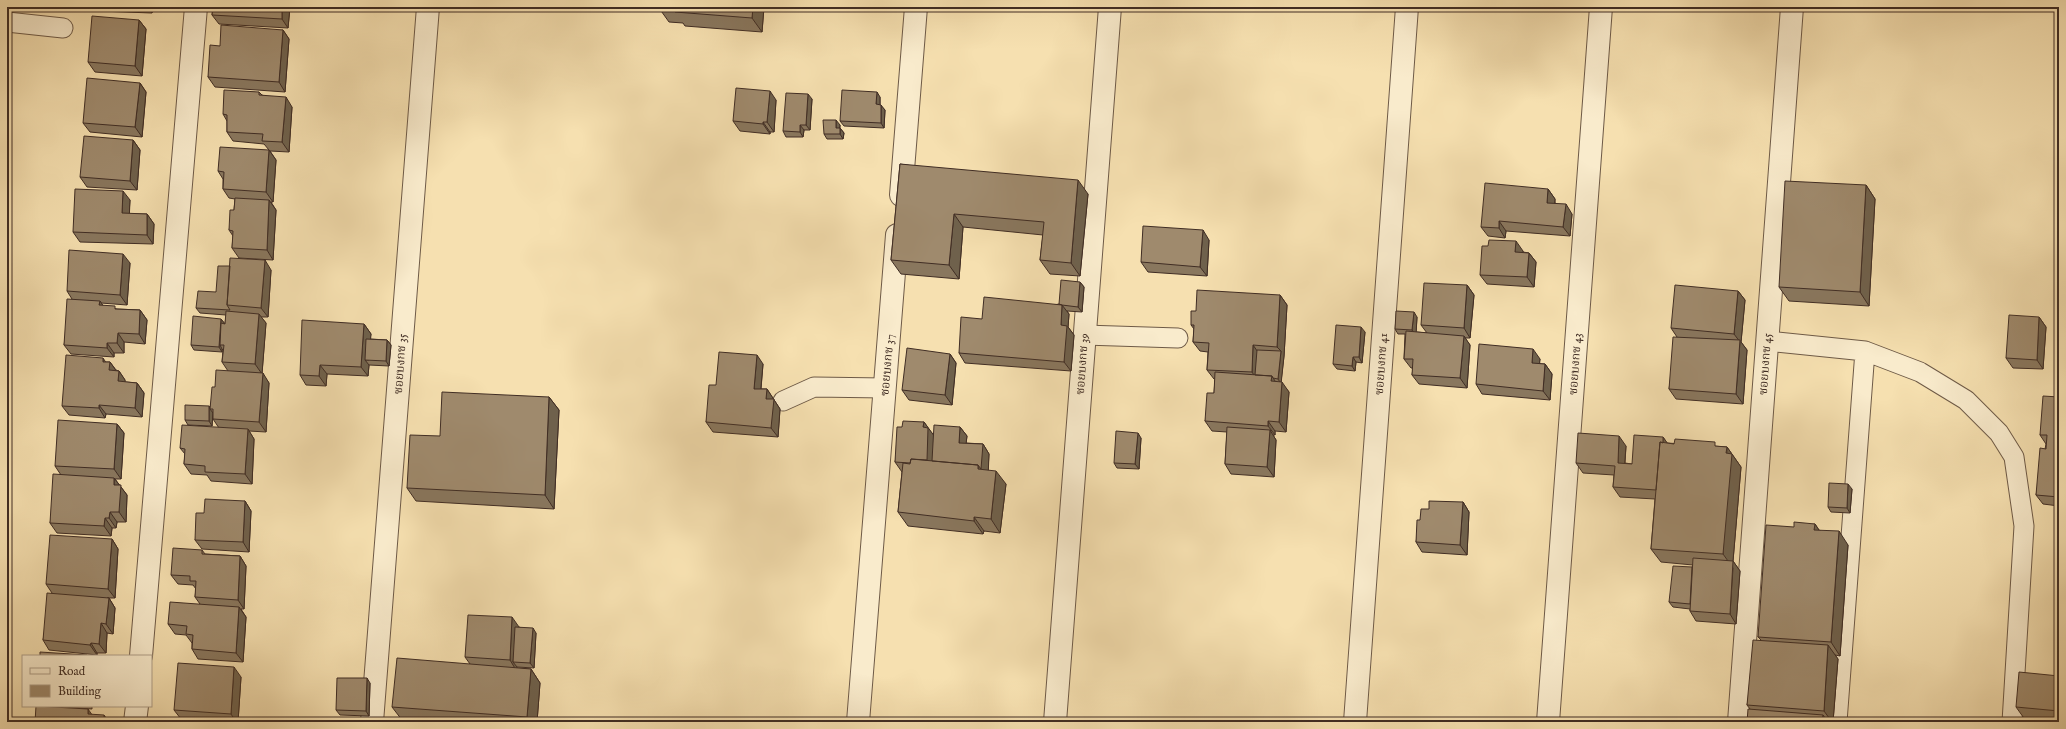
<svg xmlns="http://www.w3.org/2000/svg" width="2066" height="729" font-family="'IM FELL English','Noto Serif Thai',serif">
<rect width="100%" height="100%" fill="#f6e0b0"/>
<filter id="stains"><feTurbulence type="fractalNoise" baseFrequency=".005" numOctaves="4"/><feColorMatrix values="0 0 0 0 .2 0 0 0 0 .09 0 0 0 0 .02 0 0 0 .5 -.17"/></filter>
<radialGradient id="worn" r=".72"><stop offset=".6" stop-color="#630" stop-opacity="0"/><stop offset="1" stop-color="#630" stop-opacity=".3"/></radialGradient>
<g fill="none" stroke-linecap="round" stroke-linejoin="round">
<g stroke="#6e5a47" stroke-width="21">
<path id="lane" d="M7,22L63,28
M1084,335L1178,338
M1767,341L1865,351L1920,372L1966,400L1999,433L2014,457L2024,526L2012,722
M783,401L814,387L885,388
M1837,722L1865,351"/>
</g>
<g stroke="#6e5a47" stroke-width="24">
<path id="street" d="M901,195L916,7
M141,656L196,7
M135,722L137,706
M372,722L428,7
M858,722L897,235
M1055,722L1110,7
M1355,722L1407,7
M1548,722L1601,7
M1739,722L1792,7"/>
</g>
<use href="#lane" stroke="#f9ebcc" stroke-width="19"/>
<use href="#street" stroke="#f9ebcc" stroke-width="22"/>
</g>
<path fill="#89775e" stroke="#402d24" d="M96,7H153L152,13L99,11Z
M213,7H290L288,28L219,24L212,15Z
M659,7H764L762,32L685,26L683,23L669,22L659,8Z
M139,20L146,29L142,76L95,72L88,62Z
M283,30L289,39L285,92L215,87L208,77L220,46Z
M140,83L146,92L142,137L90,132L83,123Z
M259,92L262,95L292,107L289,152L270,151L276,160L273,202H271L276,210L273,260L239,258L232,248L233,236L229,230L234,210L235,199L229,198L223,189V179L218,171L269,150L264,144L233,141L227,132V121L223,114Z
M880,97V105L885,110L884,128L844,126L840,121Z
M812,99L810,130H804L803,137H786L783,131Z
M776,100L774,132H770V134L740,131L733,121Z
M840,125V128L844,133L843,139H827L824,134Z
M133,140L140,150L137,190L87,187L80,177Z
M900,164L1088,194L1080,276L1050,274L1040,260L1043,235L963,227L959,279L901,274L891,260Z
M1866,185L1875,199L1869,306L1789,301L1779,287Z
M1548,189L1555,199V203L1572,214L1570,236L1506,231L1505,238L1488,236L1481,227Z
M130,200L129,214H147L154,224L153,244L80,242L73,232Z
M1209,240L1207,276L1148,272L1141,262Z
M1523,251V252L1529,253L1536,262L1534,287L1487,284L1480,275Z
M130,263L127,305L101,303L103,306L117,309L140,310L147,320L145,344L124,342V353H114V357L71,354L64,345L72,299L67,291Z
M271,270L268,317H261L266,323L262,373L269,383L266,432L249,431L254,439L252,484L211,481L207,475L191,474L184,464L185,454L180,448L219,428L213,419V413L212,426L188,425L185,420L210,407L215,387L228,371L222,362L223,350L222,349V352L194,350L191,345L221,319L225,324L226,315L200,313L196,308L216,292Z
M1080,282L1084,287L1082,312L1067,311L1069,314L1068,327L1074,335L1071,371L965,363L959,353L982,319L1059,304Z
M1467,285L1474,295L1470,338H1465L1470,345L1467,388L1419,384L1412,375L1413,368H1411L1404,359L1405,334H1398L1395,329L1417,317L1416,332L1427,333L1421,325Z
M1738,291L1745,300L1741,342L1747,350L1743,404L1676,399L1669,389L1677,337L1671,328Z
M1280,295L1287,305L1284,356L1281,382L1289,392L1286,432L1275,431V435H1273L1276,440L1274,477L1231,474L1225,464L1227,432L1212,431L1205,421L1214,393L1215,379H1214L1207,370L1208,352L1200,351L1193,342L1194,329L1191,325Z
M2039,317L2046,327L2043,369L2013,368L2006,358Z
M364,324L371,334L370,339L387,340L391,345L389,366L369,365L368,376L327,374L326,386L306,385L300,375Z
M1365,332L1362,363L1356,362L1355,371L1337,369L1333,364Z
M950,354L956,363L952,405L909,400L902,390Z
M1540,359L1539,364H1545L1552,374L1550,400L1482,394L1476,384Z
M106,362H110L116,370L119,371L125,380V382L137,383L144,393L142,417L106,414L105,418L69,415L62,406Z
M763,364L761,389H767L780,409L778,437L713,432L706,422L716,385Z
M549,397L559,410L554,509L416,501L407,488L440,436Z
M2059,397V506L2043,504L2036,495L2046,444L2040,435Z
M924,422L933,435L960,427L967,436L966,443L983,444L989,454L988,470L1006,484L1000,533L984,531L983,534L908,526L898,512L902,472L895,462L902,427Z
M117,424L124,433L121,479H115L127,495L126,522H117L116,528H112L111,536L57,533L50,523L61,475L55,466Z
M1663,437L1667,443L1727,447L1741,467L1733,561L1740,571L1736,624L1696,621L1690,611V609L1673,607L1669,602L1692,567L1693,565L1661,562L1651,549L1655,499L1620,497L1613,487L1614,475L1583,473L1576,463L1626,446L1625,463L1632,464Z
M1141,438L1139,469L1117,468L1114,463Z
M1852,489L1850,513L1831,512L1828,507Z
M245,501L251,511L249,552L202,549L195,540L204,513Z
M1463,502L1469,512L1467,555L1422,552L1416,542L1420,520Z
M1815,524L1819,530L1848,545L1840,656L1835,655L1838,659L1833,722H1747L1750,709L1747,705L1761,640L1758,637L1794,527Z
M112,539L118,549L115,598H107H109L115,608L113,634L107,633L106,653H97V655L49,650L43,640L52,593L46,584Z
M202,550L205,554L240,556L246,566L244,609H241L246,617L243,662L198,659L192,649V643L186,635L175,634L168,624L200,604L195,597L196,589L193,585L178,584L171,575Z
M519,627L536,633L534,668L517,667V668L531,669L540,683L537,722H423L402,720L392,707L470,664L465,657Z
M2059,676V722H2036L2026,721L2016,707Z
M241,677L238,722H214L181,719L174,710Z
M370,683L369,716L340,715L336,710Z
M46,706H92V709Z"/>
<path fill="#6f614c" stroke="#402d24" d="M148,7H153L152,13Z
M282,7H290L288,28L282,19Z
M753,7H764L762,32L752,18Z
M139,20L146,29L142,76L135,66Z
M283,30L289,39L285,92L279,82Z
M140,83L146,92L142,137L135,127Z
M770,91L776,100L774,132L767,122Z
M877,92L880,97V109L876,104Z
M808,94L812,99L810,130L806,125Z
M286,97L292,107L289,152L282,142Z
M881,105L885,110L884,128L881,123Z
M836,120L840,125L839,133L836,128Z
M763,122L770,132V134L763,124Z
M800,125L804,130L803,137L800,132Z
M840,128L844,133L843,139L840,134Z
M133,140L140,150L137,190L130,181Z
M269,150L276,160L273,202L266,192Z
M1078,180L1088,194L1080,276L1071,263Z
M1866,185L1875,199L1869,306L1860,292Z
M1548,189L1555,199L1554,212L1547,203Z
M123,191L130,200L129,223L122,213Z
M269,200L276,210L273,260L267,250Z
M1566,204L1572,214L1570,236L1563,227Z
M147,214L154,224L153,244L147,235Z
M954,214L963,227L959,279L949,265Z
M1499,221L1506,231L1505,238L1499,228Z
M1203,230L1209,240L1207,276L1200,267Z
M1516,241L1523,251L1522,262L1515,252Z
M1529,253L1536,262L1534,287L1527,277Z
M123,254L130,263L127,305L120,295Z
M265,260L271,270L268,317L261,308Z
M1080,282L1084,287L1082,312L1078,307Z
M1467,285L1474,295L1470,338L1464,328Z
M1738,291L1745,300L1741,342L1747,350L1743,404L1736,394L1740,342L1734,334Z
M1280,295L1287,305L1284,356L1281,384L1278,379L1281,351L1277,347Z
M100,301L106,310L99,305Z
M1062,305L1069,314L1068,327L1074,335L1071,371L1064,362L1061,325Z
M140,310L147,320L145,344L139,334Z
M1414,312L1417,317L1416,335L1412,330Z
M259,314L266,323L262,374L255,364Z
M2039,317L2046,327L2043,369L2037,360Z
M221,319L225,324L220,345L222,349V352L219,347Z
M364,324L371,334L369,360H365L369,365L368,376L361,367Z
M1361,327L1365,332L1362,363L1359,357Z
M118,333L124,342V353L117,343Z
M1464,336L1470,345L1467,388L1460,378Z
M387,340L391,345L389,366L386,361Z
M107,343L114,353V357L107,348Z
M1253,345L1260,355L1255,377L1252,372Z
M1533,349L1540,359L1539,373L1532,363Z
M950,354L956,363L952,405L945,395Z
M757,355L763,364L760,398L754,389Z
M1353,357L1356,362L1355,371L1352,366Z
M103,358L109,367L110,362L117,372L116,379L103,362Z
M1545,364L1552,374L1550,400L1543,391Z
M320,365L327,374L326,386L319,376Z
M119,371L125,380L124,391L118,381Z
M263,373L269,383L266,432L259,422Z
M1272,376L1278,386L1271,381Z
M1282,382L1289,392L1286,432L1279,422Z
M137,383L144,393L142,417L135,408Z
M767,389L780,409L778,437L771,428L766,399Z
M549,397L559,410L554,509L545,495Z
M99,405L106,414L105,418L99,408Z
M209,406L210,409L213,413L212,426L209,421Z
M1268,421L1275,431V435L1268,426Z
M924,422L935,437L934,465L926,464L923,427Z
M117,424L124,433L121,479L114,469Z
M960,427L967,436L965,452L959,443Z
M248,429L254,439L252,484L245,474Z
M1270,430L1276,440L1274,477L1267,467Z
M1138,433L1141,438L1139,469L1135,464Z
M1619,436L1626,446L1624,472L1618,463Z
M1663,437L1670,447L1659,490Z
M983,444L989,454L988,478L978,469V465Z
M1727,447L1741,467L1733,561L1740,571L1736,624L1730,614L1733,568L1723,554Z
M996,471L1006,484L1000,533L991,519Z
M114,478L127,495L126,522L119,512L114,485Z
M1848,484L1852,489L1850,513L1847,508Z
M245,501L251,511L249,552L243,542Z
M1463,502L1469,512L1467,555L1460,545Z
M110,512L117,522L116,528L109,518Z
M974,517L984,531L983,534L974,521Z
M105,518L112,528L111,536L104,526Z
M1815,524L1824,538L1814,530Z
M1839,531L1848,545L1840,656L1831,642Z
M112,539L118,549L115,598L108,589Z
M240,556L246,566L244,609L238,600Z
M109,598L115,608L113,634L106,624Z
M239,607L246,617L243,662L236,653Z
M512,617L519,627L513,662L517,667L516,670L510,660Z
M101,623L107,633L106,653L99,644Z
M533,628L536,633L534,668L530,663Z
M91,643L97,653V655L90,645Z
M1828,645L1838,659L1833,722H1832L1824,711Z
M234,667L241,677L238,722H236L231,714Z
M531,669L540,683L537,722H530L527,717Z
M367,678L370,683L369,716L366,711Z
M88,709L95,719L88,714Z
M104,715L109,722L104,721Z
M1823,715L1828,722H1822Z"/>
<path fill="#9f8a6d" stroke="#402d24" d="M213,7H282V19L212,15Z
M659,7H753L752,18L675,12L676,10L659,8Z
M92,16L139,20L135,66L88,62Z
M221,25L283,30L279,82L208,77L210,45L220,46Z
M87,78L140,83L135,127L83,123Z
M736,88L770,91L767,122H763V124L733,121Z
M224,90L259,92V95L286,97L282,142L262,141L263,134L227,132V115L223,114Z
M842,90L877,92L876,104L881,105V123L840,121Z
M786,93L808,94L806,125H800V132L783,131Z
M823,120H836V128H840V134H824Z
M84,136L133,140L130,181L80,177Z
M220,147L269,150L266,192L223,189L224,172L218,171Z
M900,164L1078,180L1071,263L1040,260L1044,222L954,214L949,265L891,260Z
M1785,181L1866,185L1860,292L1779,287Z
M1485,183L1548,189L1547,203L1566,204L1563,227L1499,221V228L1481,227Z
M75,189L123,191L122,213L147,214V235L73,232Z
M235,198L269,200L267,250L232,248L233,231L229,230L230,210H234Z
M1143,226L1203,230L1200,267L1141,262Z
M1489,240L1516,241L1515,252L1529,253L1527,277L1480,275L1482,246H1488Z
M69,250L123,254L120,295L67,291Z
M230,258L265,260L261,308L227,305Z
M218,266H230L227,305L230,310L196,308L198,291L216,292Z
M1061,280L1080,282L1078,307L1062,305L1059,304Z
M1424,283L1467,285L1464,328L1421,325Z
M1675,285L1738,291L1734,334L1671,328Z
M1197,290L1280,295L1277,347L1253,345L1252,372L1207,370L1209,343L1193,342L1194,325H1191V311H1196Z
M984,297L1062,305L1061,325L1067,326L1064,362L959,353L961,317L982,319Z
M67,299L100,301L99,305L115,306V309L140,310L139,334L118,333L117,343H107V348L64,345Z
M226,311L259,314L255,364L222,362L224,345H220L221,323L225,324Z
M1396,311L1414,312L1412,330L1395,329Z
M2009,315L2039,317L2037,360L2006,358Z
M193,316L221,319L219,347L191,345Z
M302,320L364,324L361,367L320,365L319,376L300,375Z
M1336,325L1361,327L1359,357H1353L1352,366L1333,364Z
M1406,331L1464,336L1460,378L1412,375L1413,359H1404Z
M1673,337L1740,340L1736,394L1669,389Z
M366,339L387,340L386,361L365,360Z
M1479,344L1533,349L1532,363L1545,364L1543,391L1476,384Z
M907,348L950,354L945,395L902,390Z
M1257,350L1281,351L1278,379L1273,378L1272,376L1255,375Z
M719,352L757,355L754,389H767L766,399H774L771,428L706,422L709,385H716Z
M66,355L103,358V362H110L109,370L119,371L118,381L137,383L135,408L99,405V408L62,406Z
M216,370L263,373L259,422L213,419V409H210L212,387H215Z
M1215,372L1272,376L1271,381L1282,382L1279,422L1268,421V426L1205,421L1207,393H1214Z
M442,392L549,397L545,495L407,488L410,435L440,436Z
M2043,396L2059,397V497L2036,495L2040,448L2046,449L2047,435H2040Z
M185,405L209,406V421L185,420Z
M58,420L117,424L114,469L55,466Z
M903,421L924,422L923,427L928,428L927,460L911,459L910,463L895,462L897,427H902Z
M182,425L248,429L245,474L205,472V466L184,464L185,449L180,448Z
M934,425L960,427L959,443L983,444L981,469L978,465L932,461Z
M1227,427L1270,430L1267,467L1225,464Z
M1116,431L1138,433L1135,464L1114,463Z
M1578,433L1619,436L1618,463L1632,464L1634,435L1663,437V443L1660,442L1656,490L1613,487L1615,466L1576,463Z
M1675,439L1715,442V446L1727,447L1726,453L1732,454L1723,554L1651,549L1660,442L1674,444Z
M911,459L978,465V469L996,471L991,519L974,517V521L898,512L903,463L910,464Z
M53,474L114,478V485H121L119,512H110L109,518H105L104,526L50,523Z
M1829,483L1848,484L1847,508L1828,507Z
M205,499L245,501L243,542L195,540L196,513H204Z
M1429,501L1463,502L1460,545L1416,542L1417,520H1420L1421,509H1429Z
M1794,522L1815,524L1814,530L1839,531L1831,642L1758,637L1766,525L1794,527Z
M50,535L112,539L108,589L46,584Z
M173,548L202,550V554L240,556L238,600L195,597L196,581H190V576L171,575Z
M1693,558L1733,561L1730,614L1690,611Z
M1673,566L1692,567L1690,604L1669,602Z
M47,593L109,598L106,624L101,623L99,644L91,643L90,645L43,640Z
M170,602L239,607L236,653L192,649L193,635L186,634L187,626L168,624Z
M468,615L512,617L510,660L465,657Z
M515,627L533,628L530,663L513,662Z
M1753,640L1828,645L1824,711L1747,705Z
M40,652L87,655V656H40Z
M397,658L531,669L527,717L392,707Z
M178,663L234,667L231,714L174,710Z
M2019,672L2059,676V711L2016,707Z
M337,678H367L366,711L336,710Z
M36,706L88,709V714L104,715V721H110V722H35Z
M1748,709L1823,715L1822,722H1747Z
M171,720L210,722H171Z"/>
<g text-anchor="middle" stroke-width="3" stroke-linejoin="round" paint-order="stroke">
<g font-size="12" fill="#402d24" stroke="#f9ebcc">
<text transform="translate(400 364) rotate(-86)" y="4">ซอยบงกช 35</text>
<text transform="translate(1082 364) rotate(-86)" y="4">ซอยบงกช 39</text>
<text transform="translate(1381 364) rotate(-86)" y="4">ซอยบงกช 41</text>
<text transform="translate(1575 364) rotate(-86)" y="4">ซอยบงกช 43</text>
<text transform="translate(1765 364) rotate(-86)" y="4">ซอยบงกช 45</text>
<text transform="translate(887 365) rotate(-85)" y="4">ซอยบงกช 37</text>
</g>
</g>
<rect width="2066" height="729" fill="none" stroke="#f6e0b0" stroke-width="24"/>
<rect x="8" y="8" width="2050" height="713" fill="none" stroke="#402d24" stroke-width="2"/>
<rect x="12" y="12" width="2042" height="705" fill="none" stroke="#402d24"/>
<rect x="22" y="655" width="130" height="52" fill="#f9ebcc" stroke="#af9f89"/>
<rect x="30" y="668" width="20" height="6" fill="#f9ebcc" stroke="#af9f89"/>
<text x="58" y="675" font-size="12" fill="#402d24">Road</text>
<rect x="30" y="685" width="20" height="12" fill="#9f8a6d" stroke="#af9f89"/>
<text x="58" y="695" font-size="12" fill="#402d24">Building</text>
<rect width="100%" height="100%" filter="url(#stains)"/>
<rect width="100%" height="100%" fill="url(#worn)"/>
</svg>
